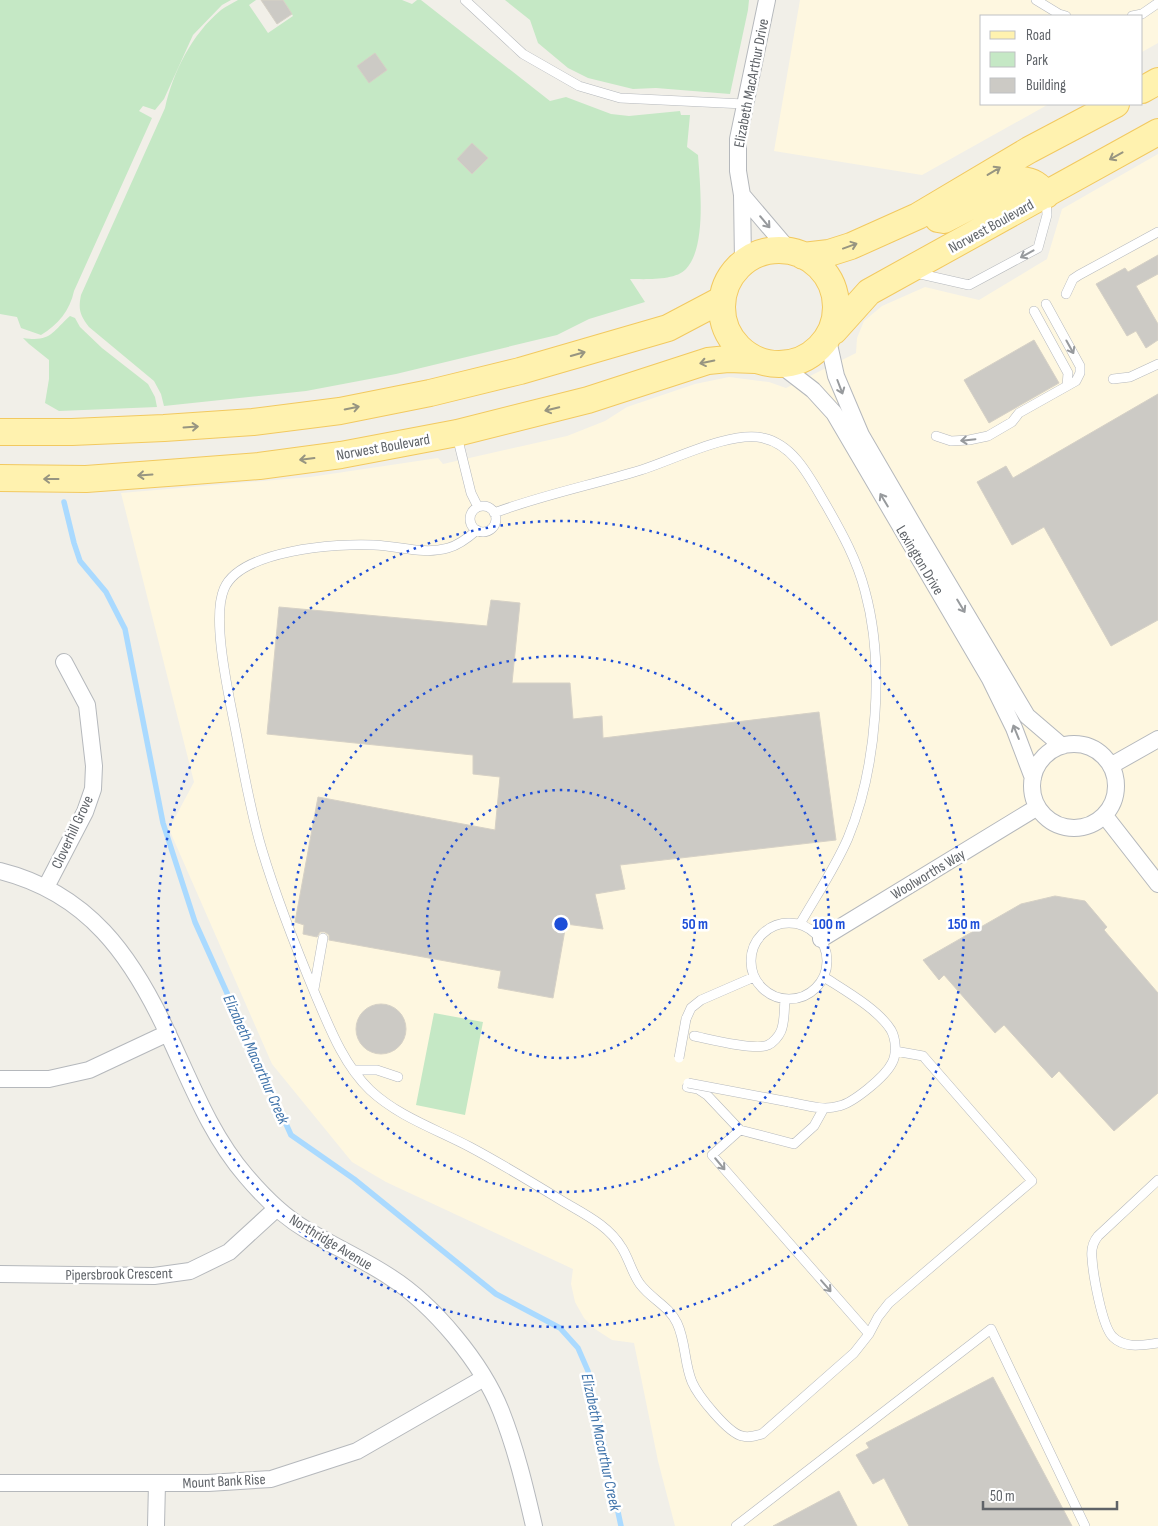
<svg xmlns="http://www.w3.org/2000/svg" width="1158" height="1526" font-family="'Sofia Sans Condensed',sans-serif">
<rect width="100%" height="100%" fill="#f1efe8"/>
<path fill="#fef7e0" d="M800,0H1158V43L1142,52V16H982V104H1049L922,175L774,151Z
M1158,154V1526H675L658,1461L634,1343L612,1340L595,1329L584,1318L575,1302L571,1284L573,1269L386,1182L352,1162L272,1064L169,829L194,782L121,493L310,477L438,458L443,464L567,436L605,421L627,407L695,384L729,377L769,382L786,388L856,353L857,338L864,321L882,306L925,287L979,300L1047,259L1062,209Z"/>
<path fill="#c5e8c5" d="M0,0H231L222,5L193,35L164,99L155,110L143,106L139,111L152,118L74,291C70,310 58,325 41,335L21,328L17,317L0,314Z
M238,0H256L249,5L268,33L293,16L283,0H402L412,4L417,0H421L550,101L566,97L611,114L629,116L680,111L681,115H690L687,147L698,155C700,184 707,247 686,269C675,281 645,279 630,279L645,302L589,319L557,335L396,374L306,391L164,406L161,394L154,381L89,327C80,315 78,310 81,295L165,108C173,72 192,34 221,10C226,6 233,3 238,0Z
M505,0H749L748,10L730,94L656,88L633,89L588,78L568,68L538,43L530,20Z
M70,316L75,318L80,327L102,348L148,384L155,397L157,407L59,411L45,403L49,379V360L29,344L23,338C51,342 51,333 70,316Z
M434,1013L483,1022L465,1115L416,1105Z"/>
<g fill="none" stroke-linecap="round" stroke-linejoin="round">
<path stroke="#aadaff" stroke-width="5.5" d="M64,502L74,543L80,561L106,592L125,629L163,823L195,922L291,1135L354,1179L496,1294L560,1328L578,1348L588,1371L621,1526"/>
</g>
<path fill="#cccac5" stroke="#d6d1c6" d="M261,0H283L292,14L277,24Z
M375,53L387,70L369,83L357,66Z
M472,143L488,158L472,174L457,159Z
M1158,255V274L1136,286L1158,324V340L1146,348L1136,331L1127,336L1096,284L1125,268L1128,272Z
M1034,340L1059,383L989,423L964,380Z
M1158,394V620L1111,646L1044,527L1012,545L977,482L1006,466L1013,478Z
M491,600L520,603L512,683H570L573,719L602,716L603,738L819,712L836,840L620,865L625,889L595,894L603,929L566,924L553,998L498,988L501,971L329,940V935L325,932H320L317,937L303,934L304,925L295,922L318,797L495,830L500,777L473,774V755L267,734L279,607L487,626Z
M1055,896L1085,901L1107,927L1104,930L1158,993V1093L1114,1131L1059,1071L1052,1078L1004,1025L995,1033L944,975L939,980L923,960L1021,904Z
M356 1029a25 25 0 1 1 50 0a25 25 0 1 1-50 0Z
M993,1377L1072,1526H909L884,1478L873,1484L856,1455L869,1448L866,1443Z
M839,1491L857,1526H773Z"/>
<g fill="none" stroke-linecap="round" stroke-linejoin="round">
<g stroke="#b5b8bc" stroke-width="10">
<path id="lane" d="M465,0L523,54L579,86L620,98L744,104
M1036,0L1059,14L1066,16
M1132,16L1142,14L1158,3
M916,273L969,285L1038,248L1047,215L1046,198
M1066,294L1073,279L1079,275L1158,232
M1034,311L1068,373L1067,386
M1113,379L1130,377L1158,364
M457,436L471,493L478,507
M936,436L951,441L969,440L988,436L1012,422L1019,413L1076,381L1080,373V366L1046,304
M470 519a13 13 0 1 1 26 0a13 13 0 1 1-26 0Z
M494,513C542,495 592,485 641,470C673,460 732,430 763,438C795,445 811,480 826,505C842,533 857,560 865,591C885,664 877,768 848,838C835,868 816,896 800,924
M477,530C468,538 459,545 448,548C424,555 399,546 374,545C337,543 240,550 224,589C212,617 227,686 233,717C242,761 249,807 262,850C277,900 296,948 316,996C330,1029 344,1065 370,1090C399,1117 436,1129 470,1147C502,1164 533,1183 564,1202C586,1215 609,1226 622,1248C629,1259 632,1273 640,1284C651,1299 669,1306 677,1323C686,1342 684,1363 692,1382C698,1396 728,1433 742,1436C749,1438 755,1436 762,1434L854,1353L869,1334L878,1317L889,1303L1032,1181L923,1056L895,1051
M751 961a38 38 0 1 1 76 0a38 38 0 1 1-76 0Z
M314,989L323,938
M686,1019L691,1008L701,1000L754,977
M694,1036C709,1039 755,1051 768,1045C773,1043 779,1036 781,1031C785,1021 784,1010 785,999
M353,1070H377L398,1077
M687,1087L698,1089L707,1095L740,1130L794,1144L814,1126L824,1108
M789,1102C805,1105 823,1111 839,1106C853,1103 885,1077 892,1063C897,1054 896,1039 891,1030C878,1009 844,990 824,977
M740,1130L712,1155L869,1334
M1158,1180L1098,1236C1093,1242 1091,1250 1092,1258C1093,1274 1102,1327 1113,1337C1125,1349 1143,1345 1158,1343
M736,1526L991,1329L1085,1526"/>
</g>
<g stroke="#b5b8bc" stroke-width="18">
<path id="street" d="M742,195L788,249
M743,261L742,195L738,171V139L767,0
M828,340L836,376L861,435L918,533L1027,716L1062,746
M778,363L813,390L834,413L990,679L1014,728L1033,778
M1032 786a42 42 0 1 1 84 0a42 42 0 1 1-84 0Z
M1112,765L1158,739
M1105,816L1158,884
M0,871C88,893 132,956 168,1034C191,1083 210,1134 246,1176C263,1196 283,1216 305,1229C333,1246 363,1259 390,1277C434,1305 482,1363 501,1411C516,1449 525,1487 534,1526
M46,887L85,812L93,789L94,766L87,705L64,662
M821,939L1036,808
M0,1079H49L89,1070L168,1033
M0,1274L154,1276L190,1271L229,1252L277,1208
M0,1483H208L271,1479L357,1451L484,1378
M156,1526L157,1483"/>
</g>
<g stroke="#f2c960" stroke-width="28">
<path id="primary" d="M1142,90L1158,81
M938,219L944,220L1021,180C1033,181 1039,185 1046,195
M722 307a57 57 0 1 1 114 0a57 57 0 1 1-114 0Z
M803,256L829,253L851,246L918,216L1029,150L1116,104
M834,331L869,292L1158,132
M0,432H72L164,428L253,422L340,411L430,393L520,371L668,328L721,300
M0,478L86,479L181,472L259,466L341,455L457,433L588,400L708,361L728,359L755,360"/>
</g>
<use href="#lane" stroke="#fff" stroke-width="9"/>
<use href="#street" stroke="#fff" stroke-width="16"/>
<use href="#primary" stroke="#fff2af" stroke-width="26"/>
<g stroke="#b5b8bc" stroke-width="10" stroke-linecap="butt">
<path id="lane-bridge" d="M679,1058L686,1019
M688,1083L789,1102"/>
</g>
<use href="#lane-bridge" stroke="#fff" stroke-width="9"/>
</g>
<defs><path id="oneway-shaft" d="M-6 0H5M1.5-3L5.5 0L1.5 3" fill="none" stroke-width="1.6" stroke-linecap="round" stroke-linejoin="round" transform="scale(1.25)"/></defs>
<g stroke="#979581">
<use href="#oneway-shaft" transform="translate(1116 156) rotate(151)"/>
<use href="#oneway-shaft" transform="translate(994 171) rotate(-31)"/>
<use href="#oneway-shaft" transform="translate(850 246) rotate(-20)"/>
<use href="#oneway-shaft" transform="translate(578 354) rotate(-16)"/>
<use href="#oneway-shaft" transform="translate(707 362) rotate(168)"/>
<use href="#oneway-shaft" transform="translate(352 408) rotate(-11)"/>
<use href="#oneway-shaft" transform="translate(552 409) rotate(166)"/>
<use href="#oneway-shaft" transform="translate(191 427) rotate(-4)"/>
<use href="#oneway-shaft" transform="translate(307 459) rotate(173)"/>
<use href="#oneway-shaft" transform="translate(145 475) rotate(176)"/>
<use href="#oneway-shaft" transform="translate(51 479) rotate(180)"/>
</g>
<g stroke="#979a9d">
<use href="#oneway-shaft" transform="translate(765 222) rotate(50)"/>
<use href="#oneway-shaft" transform="translate(1027 254) rotate(151)"/>
<use href="#oneway-shaft" transform="translate(1070 347) rotate(61)"/>
<use href="#oneway-shaft" transform="translate(840 387) rotate(69)"/>
<use href="#oneway-shaft" transform="translate(968 440) rotate(174)"/>
<use href="#oneway-shaft" transform="translate(884 500) rotate(-121)"/>
<use href="#oneway-shaft" transform="translate(961 606) rotate(59)"/>
<use href="#oneway-shaft" transform="translate(1016 732) rotate(-112)"/>
<use href="#oneway-shaft" transform="translate(720 1164) rotate(50)"/>
<use href="#oneway-shaft" transform="translate(826 1286) rotate(49)"/>
</g>
<g fill="none" stroke="#1d4ed8" stroke-width="2.5" stroke-dasharray="2.5 5">
<circle cx="561" cy="924" r="134"/>
<circle cx="561" cy="924" r="268"/>
<circle cx="561" cy="924" r="403"/>
</g>
<g text-anchor="middle" stroke-width="5" stroke-linejoin="round" paint-order="stroke">
<g font-size="15" fill="#5f6368" stroke="#fff">
<text transform="translate(751 83) rotate(-79)" y="5">Elizabeth MacArthur Drive</text>
<text transform="translate(991 226) rotate(-29)" y="5">Norwest Boulevard</text>
<text transform="translate(383 447) rotate(-10)" y="5">Norwest Boulevard</text>
<text transform="translate(920 560) rotate(59)" y="5">Lexington Drive</text>
<text transform="translate(72 832) rotate(-65)" y="5">Cloverhill Grove</text>
<text transform="translate(928 874) rotate(-31)" y="5">Woolworths Way</text>
<text transform="translate(331 1242) rotate(31)" y="5">Northridge Avenue</text>
<text transform="translate(119 1274) rotate(-1)" y="5">Pipersbrook Crescent</text>
<text transform="translate(224 1481) rotate(-3)" y="5">Mount Bank Rise</text>
</g>
<g font-size="16" font-style="italic" fill="#4174aa" stroke="#fff">
<text transform="translate(257 1059) rotate(66)" y="6">Elizabeth Macarthur Creek</text>
<text transform="translate(602 1442) rotate(78)" y="6">Elizabeth Macarthur Creek</text>
</g>
</g>
<circle cx="561" cy="924" r="8" fill="#1d4ed8" stroke="#fff" stroke-width="2.5"/>
<g font-size="15" text-anchor="middle" font-weight="bold" fill="#1d4ed8" stroke="#fff" stroke-width="5" stroke-linejoin="round" paint-order="stroke">
<text x="695" y="929">50 m</text>
<text x="829" y="929">100 m</text>
<text x="964" y="929">150 m</text>
</g>
<rect x="980" y="15" width="162" height="90" fill="#ffffff" stroke="#bfc1c3"/>
<rect x="990" y="31" width="25" height="8" fill="#fff2af" stroke="#bfc1c3"/>
<text x="1026" y="40" font-size="15" fill="#5f6368">Road</text>
<rect x="990" y="52" width="25" height="15" fill="#c5e8c5" stroke="#bfc1c3"/>
<text x="1026" y="65" font-size="15" fill="#5f6368">Park</text>
<rect x="990" y="78" width="25" height="15" fill="#cccac5" stroke="#bfc1c3"/>
<text x="1026" y="90" font-size="15" fill="#5f6368">Building</text>
<path d="M983 1501v8h134v-8" fill="none" stroke="#5f6368" stroke-width="2.5"/>
<text x="990" y="1501" font-size="15" fill="#5f6368" stroke="#ffffff" stroke-width="4" paint-order="stroke">50 m</text>
</svg>
